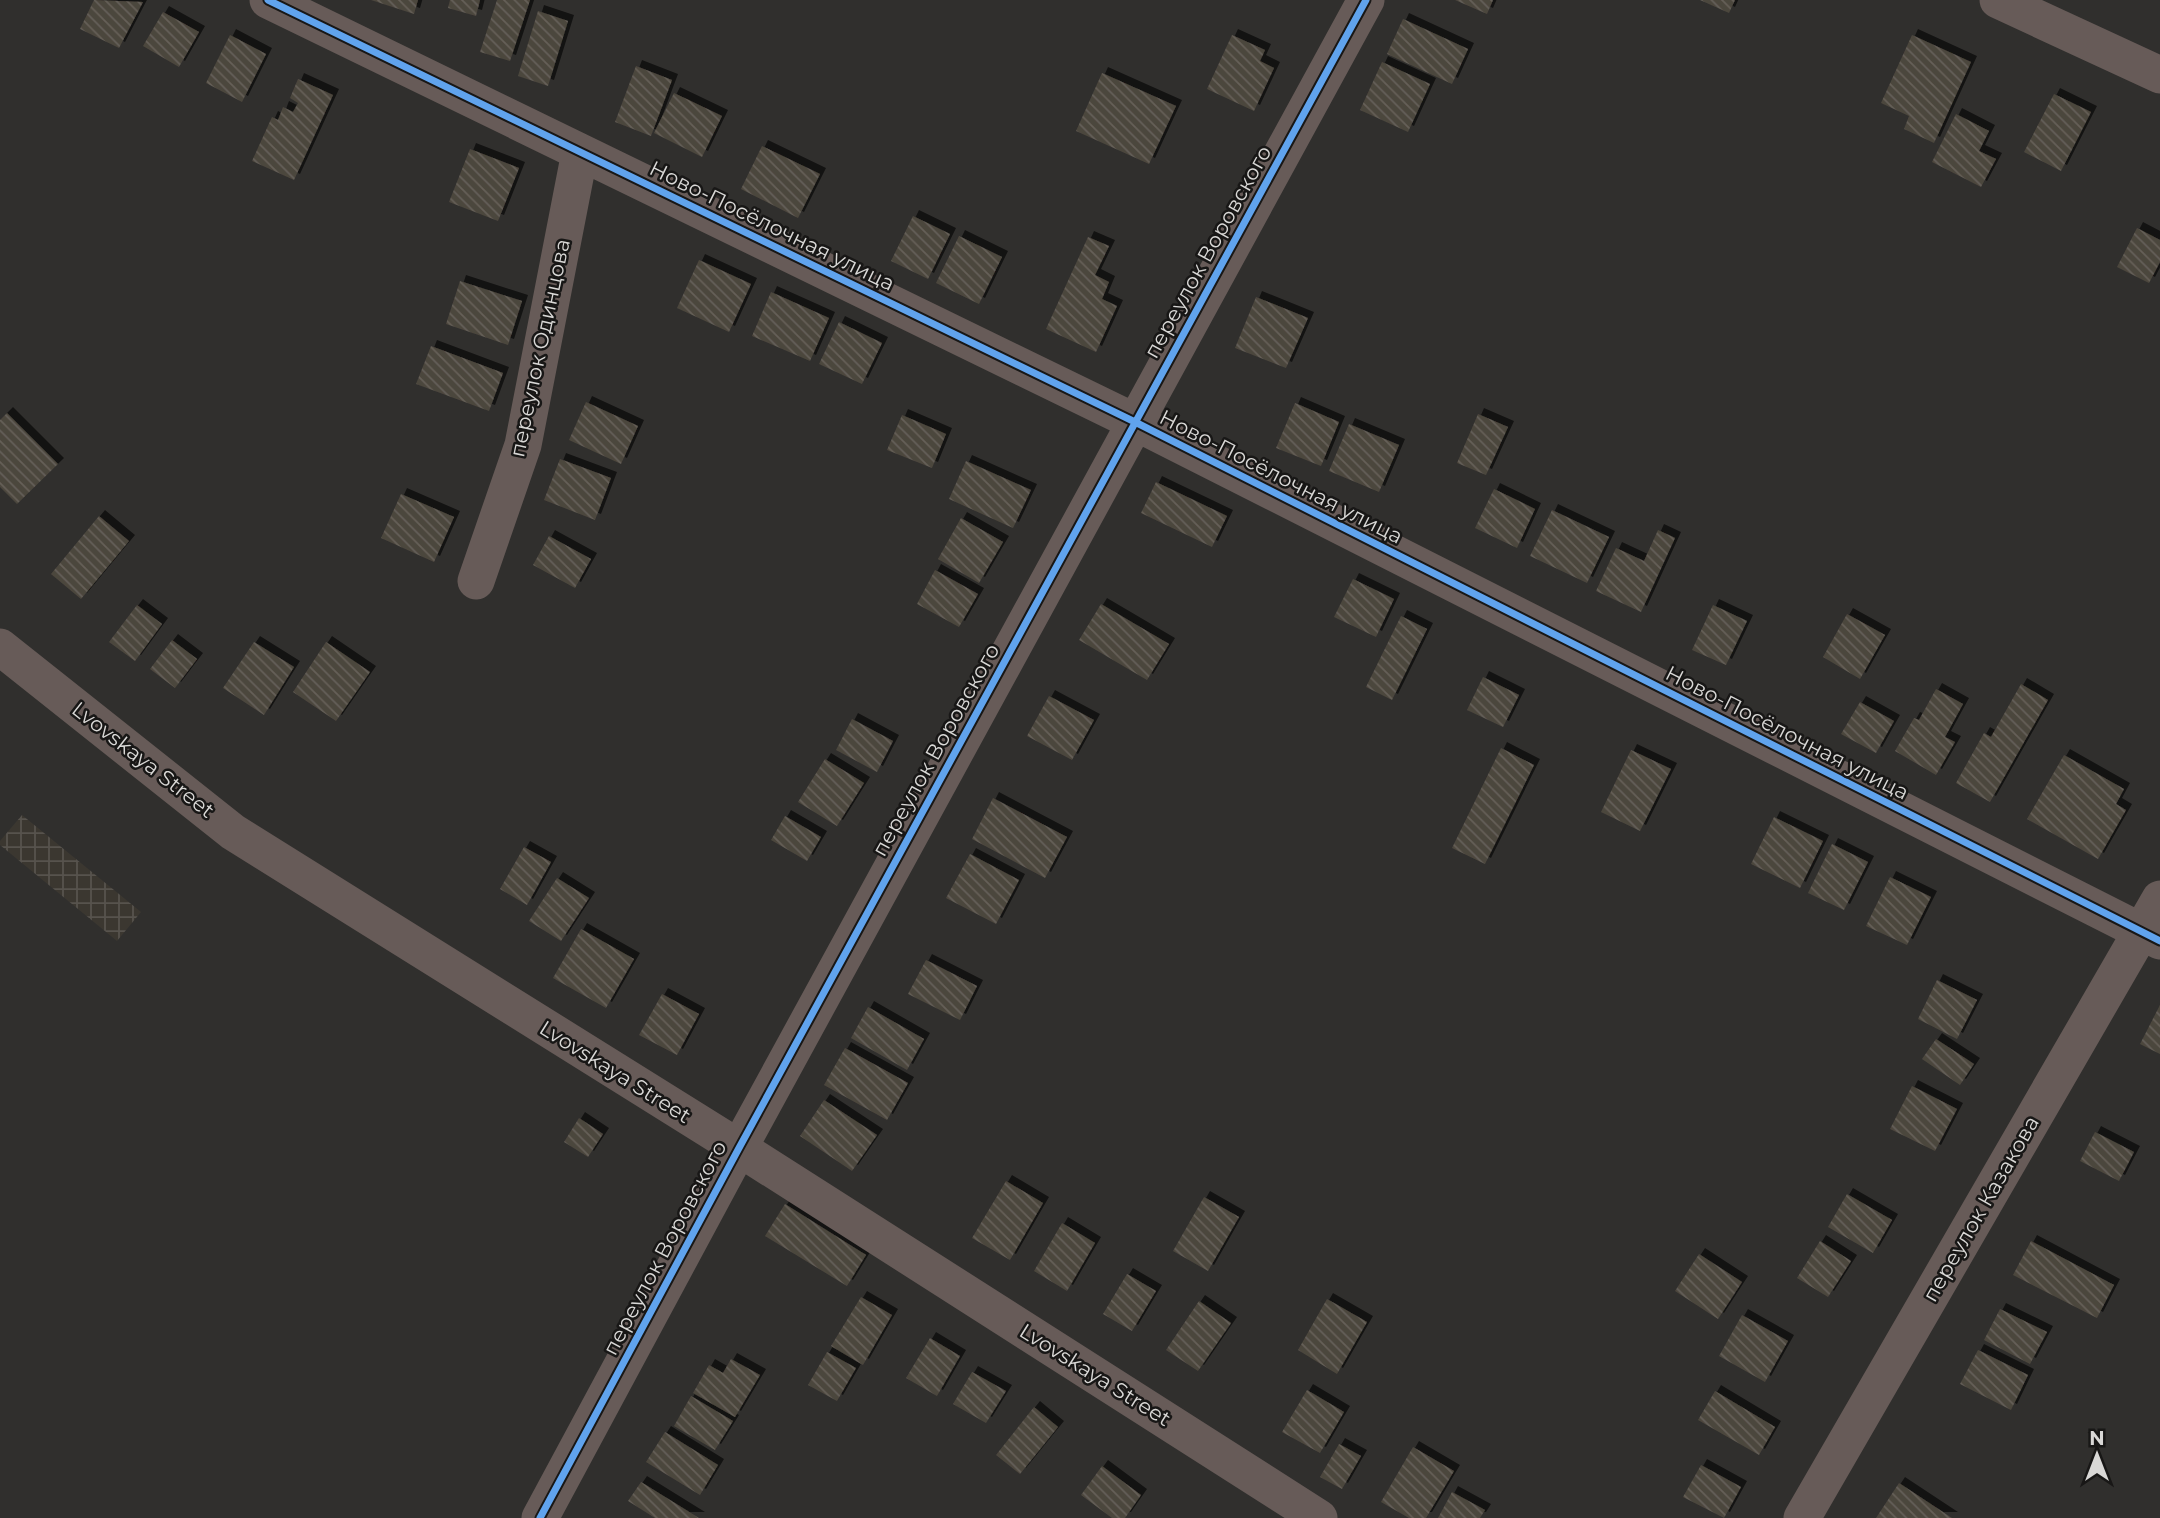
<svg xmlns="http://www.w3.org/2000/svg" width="2160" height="1518" font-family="Montserrat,sans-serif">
<defs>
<pattern id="industrial-grid" width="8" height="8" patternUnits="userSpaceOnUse" patternTransform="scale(1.75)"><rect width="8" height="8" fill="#3b3730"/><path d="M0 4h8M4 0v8" fill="none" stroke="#57534d"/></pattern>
<pattern id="building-back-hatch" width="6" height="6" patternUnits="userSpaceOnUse" patternTransform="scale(1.75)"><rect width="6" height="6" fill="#4c463d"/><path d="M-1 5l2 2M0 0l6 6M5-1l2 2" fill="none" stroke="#656058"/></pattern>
<filter id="shadow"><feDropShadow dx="6" dy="-6" stdDeviation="0" flood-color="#0009"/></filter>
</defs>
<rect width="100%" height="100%" fill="#302f2d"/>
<path fill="url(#industrial-grid)" d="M22,815L141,912L117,941L0,845V841Z"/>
<path fill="url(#building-back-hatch)" filter="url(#shadow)" d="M94,0L143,2L119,48L80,29Z
M371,0H418L414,14Z
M450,0H480L476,16L448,8Z
M497,0H530L510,61L480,52Z
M1455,0H1493L1487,14Z
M1700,0H1735L1729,13Z
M538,11L568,21L548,86L518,76Z
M163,12L199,32L179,67L143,46Z
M1403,19L1468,49L1452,84L1387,54Z
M230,35L266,54L242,102L206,83Z
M1232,35L1265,50L1260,61L1274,68L1254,111L1207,89Z
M1912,35L1971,62L1934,143L1904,129L1909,116L1881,103Z
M1382,62L1430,84L1408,132L1360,110Z
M636,66L672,80L651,136L615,122Z
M1102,73L1176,106L1149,164L1076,131Z
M298,79L333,95L294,180L252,161L272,117L278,120L283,107L293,112L298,103L290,98Z
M674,93L722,116L702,157L654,133Z
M2054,94L2091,112L2061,171L2024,152Z
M1956,114L1989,131L1979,151L1996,159L1981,187L1932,162Z
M762,146L820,174L798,218L741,189Z
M470,149L519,168L498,221L449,202Z
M913,216L950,234L928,279L891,261Z
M2137,228L2160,240V262L2149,283L2117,267Z
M959,236L1002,257L979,304L936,283Z
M1088,237L1109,246L1095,275L1109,282L1102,299L1117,306L1096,352L1046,329Z
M699,260L751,284L729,332L677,308Z
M460,281L522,301L508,345L446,324Z
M771,292L829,318L810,361L752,336Z
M1256,297L1308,318L1286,368L1235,348Z
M839,322L882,343L862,384L819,364Z
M431,346L503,373L489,411L416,384Z
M586,402L638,426L621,464L569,440Z
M1295,403L1339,422L1321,466L1276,448Z
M7,413L58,464L17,504L0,487V420Z
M1478,414L1508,427L1486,475L1457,463Z
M902,415L946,434L932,468L887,450Z
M1349,424L1399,445L1379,492L1329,471Z
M560,459L611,478L595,520L544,500Z
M966,461L1031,490L1013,528L949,499Z
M1156,482L1227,516L1212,547L1141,513Z
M1494,489L1535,509L1517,548L1475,528Z
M401,494L454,517L434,562L381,538Z
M1552,510L1609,537L1587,583L1530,556Z
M99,516L129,541L81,599L51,574Z
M961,518L1003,542L979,583L938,559Z
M1658,530L1675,538L1641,612L1596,591L1616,548L1644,561Z
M549,536L591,559L575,588L533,565Z
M935,570L978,594L959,627L917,604Z
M1353,579L1394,599L1376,637L1334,617Z
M1101,604L1169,644L1147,680L1079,640Z
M137,605L162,624L135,661L109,642Z
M1713,605L1747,621L1726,665L1692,650Z
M1847,614L1885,635L1860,679L1823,657Z
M1401,616L1427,629L1392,700L1366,687Z
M172,640L197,659L175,688L150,669Z
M254,642L294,667L264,715L223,688Z
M326,642L370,672L336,721L293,692Z
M1483,677L1519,695L1503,727L1467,710Z
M2021,684L2048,700L1990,802L1956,783L1984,733L1991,737Z
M1936,689L1963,704L1945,737L1955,742L1936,775L1895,751L1914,718L1919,720Z
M1049,696L1094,720L1072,760L1027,736Z
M1860,702L1894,721L1876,753L1841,734Z
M852,719L893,741L877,772L836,750Z
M1501,748L1534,765L1485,864L1452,848Z
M1631,750L1671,769L1640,831L1601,812Z
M2064,755L2124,789L2116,804L2126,810L2098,859L2027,819Z
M825,759L864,783L837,826L798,802Z
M993,798L1067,837L1045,878L972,839Z
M785,816L821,837L807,861L771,840Z
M1774,817L1823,841L1800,888L1751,864Z
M1832,844L1868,862L1844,910L1808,893Z
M524,847L551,862L527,905L500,889Z
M970,854L1019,880L996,924L946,898Z
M1890,877L1931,897L1907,945L1866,926Z
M557,878L589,898L561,941L529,921Z
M581,929L634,959L606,1008L553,978Z
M926,960L977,986L960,1020L908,994Z
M1937,980L1977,1000L1957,1039L1918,1019Z
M662,994L699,1014L677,1055L639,1035Z
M2160,1005V1054L2140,1044Z
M868,1007L924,1039L907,1070L851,1038Z
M1936,1039L1974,1064L1960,1085L1922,1059Z
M845,1048L908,1083L887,1120L824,1085Z
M1912,1086L1957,1109L1935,1151L1890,1129Z
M824,1100L877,1135L852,1171L800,1136Z
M579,1118L603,1134L588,1157L564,1142Z
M2095,1132L2134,1152L2119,1181L2080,1161Z
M1006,1181L1043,1203L1010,1260L972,1238Z
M1847,1194L1892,1220L1873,1253L1828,1227Z
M1204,1197L1239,1217L1208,1271L1173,1251Z
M785,1204L866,1255L847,1286L765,1236Z
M1062,1223L1095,1243L1067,1291L1034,1271Z
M1820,1241L1851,1261L1828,1297L1797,1278Z
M2031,1241L2114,1285L2097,1318L2013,1275Z
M1699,1254L1742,1282L1718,1319L1675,1291Z
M1127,1274L1156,1291L1132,1331L1103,1314Z
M861,1297L892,1315L863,1365L831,1346Z
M1327,1299L1367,1322L1337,1374L1298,1350Z
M1199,1301L1231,1323L1198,1371L1166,1350Z
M2000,1309L2047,1332L2030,1364L1984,1340Z
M1742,1315L1788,1341L1765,1382L1719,1356Z
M930,1338L960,1356L937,1396L906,1378Z
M1978,1350L2028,1375L2011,1410L1960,1384Z
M827,1352L856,1368L837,1401L808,1385Z
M731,1359L760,1375L735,1417L693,1393L709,1365L723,1373Z
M972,1372L1006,1391L986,1423L953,1404Z
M1307,1390L1344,1412L1320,1453L1282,1432Z
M1715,1391L1775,1427L1759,1455L1698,1420Z
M691,1396L733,1421L715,1450L674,1426Z
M1034,1407L1058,1427L1020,1474L996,1455Z
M665,1432L718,1465L700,1495L646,1462Z
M1339,1444L1361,1456L1342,1489L1320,1477Z
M1413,1447L1454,1471L1426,1518H1409L1381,1502Z
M1701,1465L1741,1487L1724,1518L1683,1497Z
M1102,1466L1141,1495L1125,1518H1112L1081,1495Z
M641,1482L699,1518H655L628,1501Z
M1899,1483L1952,1518H1876Z
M1452,1492L1485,1510L1480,1518H1438Z"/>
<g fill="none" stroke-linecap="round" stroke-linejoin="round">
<path stroke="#675b58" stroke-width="37" d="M268,0L1135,422L2160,941
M1998,0L2160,75
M476,581L523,445L580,152
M0,647L233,832L739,1148L1319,1518
M540,1518L739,1148L1366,0
M1802,1518L2160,899"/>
<g stroke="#181716" stroke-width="11">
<path id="cycleway" d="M268,0L1135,422L2160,941
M540,1518L739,1148L1366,0"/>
</g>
<use href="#cycleway" stroke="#60a3ed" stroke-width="7"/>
</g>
<g text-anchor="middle" stroke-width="5" stroke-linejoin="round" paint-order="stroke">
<g font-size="21" fill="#d9d8d6" stroke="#181716">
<text transform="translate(772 226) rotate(26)" y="7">Ново-Посёлочная улица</text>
<text transform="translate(1208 252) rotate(-61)" y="7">переулок Воровского</text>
<text transform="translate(540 348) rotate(-78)" y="7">переулок Одинцова</text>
<text transform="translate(1281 477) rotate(27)" y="7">Ново-Посёлочная улица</text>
<text transform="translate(1787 733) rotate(27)" y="7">Ново-Посёлочная улица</text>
<text transform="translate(936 750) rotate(-61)" y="7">переулок Воровского</text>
<text transform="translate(143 760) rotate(38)" y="7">Lvovskaya Street</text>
<text transform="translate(615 1072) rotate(32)" y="7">Lvovskaya Street</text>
<text transform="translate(1981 1209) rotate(-60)" y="7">переулок Казакова</text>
<text transform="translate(665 1248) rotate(-62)" y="7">переулок Воровского</text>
<text transform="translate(1095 1375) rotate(32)" y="7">Lvovskaya Street</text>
</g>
</g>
<g transform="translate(2097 1455)" stroke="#181716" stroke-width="5" paint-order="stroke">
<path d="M0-5L12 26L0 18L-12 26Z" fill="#d9d8d6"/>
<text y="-10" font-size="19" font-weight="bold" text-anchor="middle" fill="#d9d8d6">N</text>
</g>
</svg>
